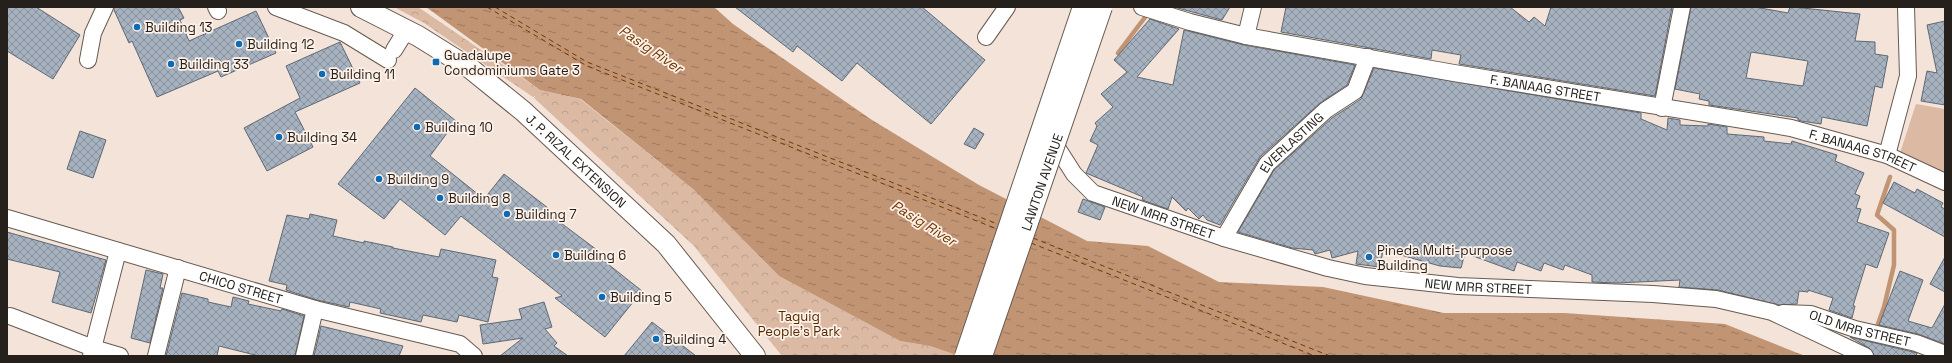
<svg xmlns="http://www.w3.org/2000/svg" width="1952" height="363" font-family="'Space Grotesk',sans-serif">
<defs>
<pattern id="park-crowns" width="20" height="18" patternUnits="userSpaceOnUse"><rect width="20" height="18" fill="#dbb9a3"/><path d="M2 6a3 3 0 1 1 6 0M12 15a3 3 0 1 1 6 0" fill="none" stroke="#bc9f8c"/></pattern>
<pattern id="water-ripples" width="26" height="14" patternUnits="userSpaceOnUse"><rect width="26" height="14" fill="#c19474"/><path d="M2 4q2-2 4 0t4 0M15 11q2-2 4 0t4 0" fill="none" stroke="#9d785e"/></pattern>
<pattern id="building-cross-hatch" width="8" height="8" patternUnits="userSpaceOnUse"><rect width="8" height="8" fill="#a6b2c0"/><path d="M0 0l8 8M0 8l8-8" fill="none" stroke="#87909b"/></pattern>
</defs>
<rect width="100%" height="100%" fill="#f3e3d8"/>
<path fill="#dbb9a3" d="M1916,104L1945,109V168L1942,174L1899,156Z"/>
<path fill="url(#park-crowns)" d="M394,7H418L540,90L580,99L693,189L779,276L900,341L930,346L959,356H782L694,246L534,98L535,96L533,97L424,23Z"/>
<path fill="url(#water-ripples)" d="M426,7H714L733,24L872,120L979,185L1087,241L1148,246L1219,282L1323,287L1444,313H1564L1725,324L1805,356H959L930,346L900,341L779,276L693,189L581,99L540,90Z"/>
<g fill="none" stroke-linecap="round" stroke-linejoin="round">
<path stroke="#c19474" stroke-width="4.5" d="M1118,53L1149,12
M1867,355L1884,307L1894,265V230L1877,215L1890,177"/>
<path stroke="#723800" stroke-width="1" stroke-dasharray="5 4" stroke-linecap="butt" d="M487,7L587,66L997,229
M495,7L587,62L1000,225
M1033,238L1330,356
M1031,243L1315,356"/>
</g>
<path fill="url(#building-cross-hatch)" stroke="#5e6975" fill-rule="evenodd" d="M7,7H36L80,35L53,79L7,51Z
M114,7H178L184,18L180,20L189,41L256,11L276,53L221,77L218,71L157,97L132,41L129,43L114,10Z
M735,7H922L985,60L931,124L857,63L842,81L797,46L793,52Z
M1174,7H1230L1222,20Z
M1286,7H1510L1529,22L1534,17L1545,26L1551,7H1672L1655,96L1459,64L1461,55L1432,50L1431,59L1281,32Z
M1691,7H1755L1788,13L1790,7H1793L1860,14L1855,41L1875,42V54L1888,56L1882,88L1875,86L1867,126L1822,117L1821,124L1801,121L1798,120V118L1709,105V101L1699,99L1700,94L1675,89ZM1751,52L1808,61L1803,86L1746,78Z
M1150,19L1179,29L1137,77L1173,85L1184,30L1244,45L1355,65L1347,85L1320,103L1260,157L1220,225L1207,220L1203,215L1199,219L1188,208L1186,211L1172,197L1168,209L1142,200L1143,197L1086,173L1098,145L1090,141L1097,126L1095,123L1113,107L1101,94L1127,72L1114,60Z
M1945,21V105L1921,101L1927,71L1937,73L1927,25Z
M340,42L360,83L295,112L313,147L267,171L244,128L300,98L286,66Z
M1374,68L1641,113V119L1667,130L1668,118L1680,120V125L1708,126V124L1727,127V134L1764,137V141L1791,144L1792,141L1837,155L1835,161L1864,173L1855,194L1860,196L1856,208L1861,209L1857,222L1889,233L1877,268L1866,264L1853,306H1855L1852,318L1829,310L1833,298L1808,290V292L1799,291L1797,304L1779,305L1718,290L1679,287L1680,280L1617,283L1592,282V275L1565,265L1563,270L1544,263L1541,271L1517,262L1514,271L1465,253L1461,268L1440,266L1383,250L1380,267L1356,264L1358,251L1332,258L1330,250L1315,254L1313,250L1292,248L1238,232L1274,170L1332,118L1361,99Z
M415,88L456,121L430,156L484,199L504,174L548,208L545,211L597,250L594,253L642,291L605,337L555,298L562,296L461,216L445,235L400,199L384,219L338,184Z
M974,128L984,134L975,149L964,144Z
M80,131L106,140L93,178L67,169Z
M1894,182L1915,193L1917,189L1943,203L1941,207L1945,209V237L1883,203Z
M1083,199L1105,207L1100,220L1078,212Z
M310,214L337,220L333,236L364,243V241L393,247V248L439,257L441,249L496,260L492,277L498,278L488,322L459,315L457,322L423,315L421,322L380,313L381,309L350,302L349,307L317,300L286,290L287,285L269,281L287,215L309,219Z
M7,232L106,260L91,313L52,302L60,272L7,259Z
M1945,257V292L1930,284Z
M146,270L163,274L160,288H163L150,343L131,338Z
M1900,271L1923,280L1908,321L1932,328L1945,304V344L1918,334L1879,325Z
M182,293L208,299V302L231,307L233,297L249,301L248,304L281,311L282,309L304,316L295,356H259L219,346L217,356H166Z
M544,302L552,327L545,329L557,343L554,346L568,356H500L523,338L483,344L480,325L522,319L519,309Z
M652,322L696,356H624Z
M321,326L403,346L399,356H314Z
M1850,337L1913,352L1917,353L1916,356H1874L1869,348Z"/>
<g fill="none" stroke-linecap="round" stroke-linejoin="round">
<g stroke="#685a51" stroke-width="18">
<g id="minor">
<path d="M216,7L218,11"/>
<path d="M276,7L344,33L388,60"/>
<path id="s1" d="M1142,7L1190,22L1246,36L1454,73L1791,128L1887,155L1945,182"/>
<path d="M1246,36L1253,7"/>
<path d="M986,37L1007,7"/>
<path d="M394,50L407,29"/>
<path d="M88,60L93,33L105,7"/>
<path d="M1662,108L1682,7"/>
<path id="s2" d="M1051,138L1074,174L1093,193L1224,238L1328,268L1365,276L1458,286L1653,294L1716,299L1772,312L1865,356"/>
<path d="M1887,155L1908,76L1906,7"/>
<path id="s3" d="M7,218L315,309L460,344L474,356"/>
<path id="s4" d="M1224,238L1267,164L1326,110L1355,91L1368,57"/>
<path id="s5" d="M1783,313L1811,314L1855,329L1916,343L1945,354"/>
<path d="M10,316L93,348L120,356"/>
<path d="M91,356L118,251"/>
<path d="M156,356L178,268"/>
<path d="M304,356L315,309"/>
</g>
</g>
<g stroke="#685a51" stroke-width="22">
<g id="major">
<path id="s6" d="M361,7L418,36L471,69L523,111L666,244L755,356"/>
</g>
</g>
<use href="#minor" stroke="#fff" stroke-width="16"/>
<use href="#major" stroke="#fff" stroke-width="20"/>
<g stroke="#685a51" stroke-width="22" stroke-linecap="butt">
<g id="major-bridge">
<path d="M965,356L1083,7"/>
<path id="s7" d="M982,356L1102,7"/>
</g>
</g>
<use href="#major-bridge" stroke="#fff" stroke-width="20"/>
</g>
<g fill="#0b6bb7" stroke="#fef1e8" stroke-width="1.5">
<circle cx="137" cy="27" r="4"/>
<circle cx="239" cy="44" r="4"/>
<rect x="432" y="58" width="8" height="8" rx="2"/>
<circle cx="171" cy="64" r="4"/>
<circle cx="322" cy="74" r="4"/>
<circle cx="417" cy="127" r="4"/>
<circle cx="279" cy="137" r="4"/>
<circle cx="379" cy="179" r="4"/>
<circle cx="440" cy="198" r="4"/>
<circle cx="507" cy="214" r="4"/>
<circle cx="556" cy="255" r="4"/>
<circle cx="1369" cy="257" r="4"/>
<circle cx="602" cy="297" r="4"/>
<circle cx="656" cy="339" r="4"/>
</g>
<g text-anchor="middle" stroke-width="3.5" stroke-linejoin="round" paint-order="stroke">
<g font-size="13" fill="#26201c" stroke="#fef1e8" text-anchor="start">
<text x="145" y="32">Building 13</text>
<text x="247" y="49">Building 12</text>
<text x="444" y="60">Guadalupe<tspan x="444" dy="15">Condominiums Gate 3</tspan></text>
<text x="179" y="69">Building 33</text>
<text x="330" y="79">Building 11</text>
<text x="425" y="132">Building 10</text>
<text x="287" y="142">Building 34</text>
<text x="387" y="184">Building 9</text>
<text x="448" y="203">Building 8</text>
<text x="515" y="219">Building 7</text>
<text x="1377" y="255">Pineda Multi-purpose<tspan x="1377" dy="15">Building</tspan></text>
<text x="564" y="260">Building 6</text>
<text x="610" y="302">Building 5</text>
<text x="664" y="344">Building 4</text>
</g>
<g font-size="13" fill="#26201c" stroke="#fef1e8">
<text dy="5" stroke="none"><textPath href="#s1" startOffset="412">F. BANAAG STREET</textPath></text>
<text dy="5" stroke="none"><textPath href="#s4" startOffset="118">EVERLASTING</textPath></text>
<text dy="5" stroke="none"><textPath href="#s1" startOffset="736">F. BANAAG STREET</textPath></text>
<text dy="5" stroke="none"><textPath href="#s6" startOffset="266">J. P. RIZAL EXTENSION</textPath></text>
<text dy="5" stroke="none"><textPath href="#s7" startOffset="184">LAWTON AVENUE</textPath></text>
<text dy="5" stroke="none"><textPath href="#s2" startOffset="144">NEW MRR STREET</textPath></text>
<text dy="5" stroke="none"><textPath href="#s2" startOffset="468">NEW MRR STREET</textPath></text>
<text dy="5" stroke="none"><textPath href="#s3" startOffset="244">CHICO STREET</textPath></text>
<text dy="5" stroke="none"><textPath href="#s5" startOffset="79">OLD MRR STREET</textPath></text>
</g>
<g font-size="13" fill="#542901" stroke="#fef1e8">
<text x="799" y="321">Taguig<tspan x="799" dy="15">People's Park</tspan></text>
</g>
<g font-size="14" font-style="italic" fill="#723800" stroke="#fef1e8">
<text transform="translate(651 49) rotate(34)" y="5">Pasig River</text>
<text transform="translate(924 223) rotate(32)" y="5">Pasig River</text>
</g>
</g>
<rect width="1952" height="363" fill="none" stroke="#26201c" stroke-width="16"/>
</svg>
